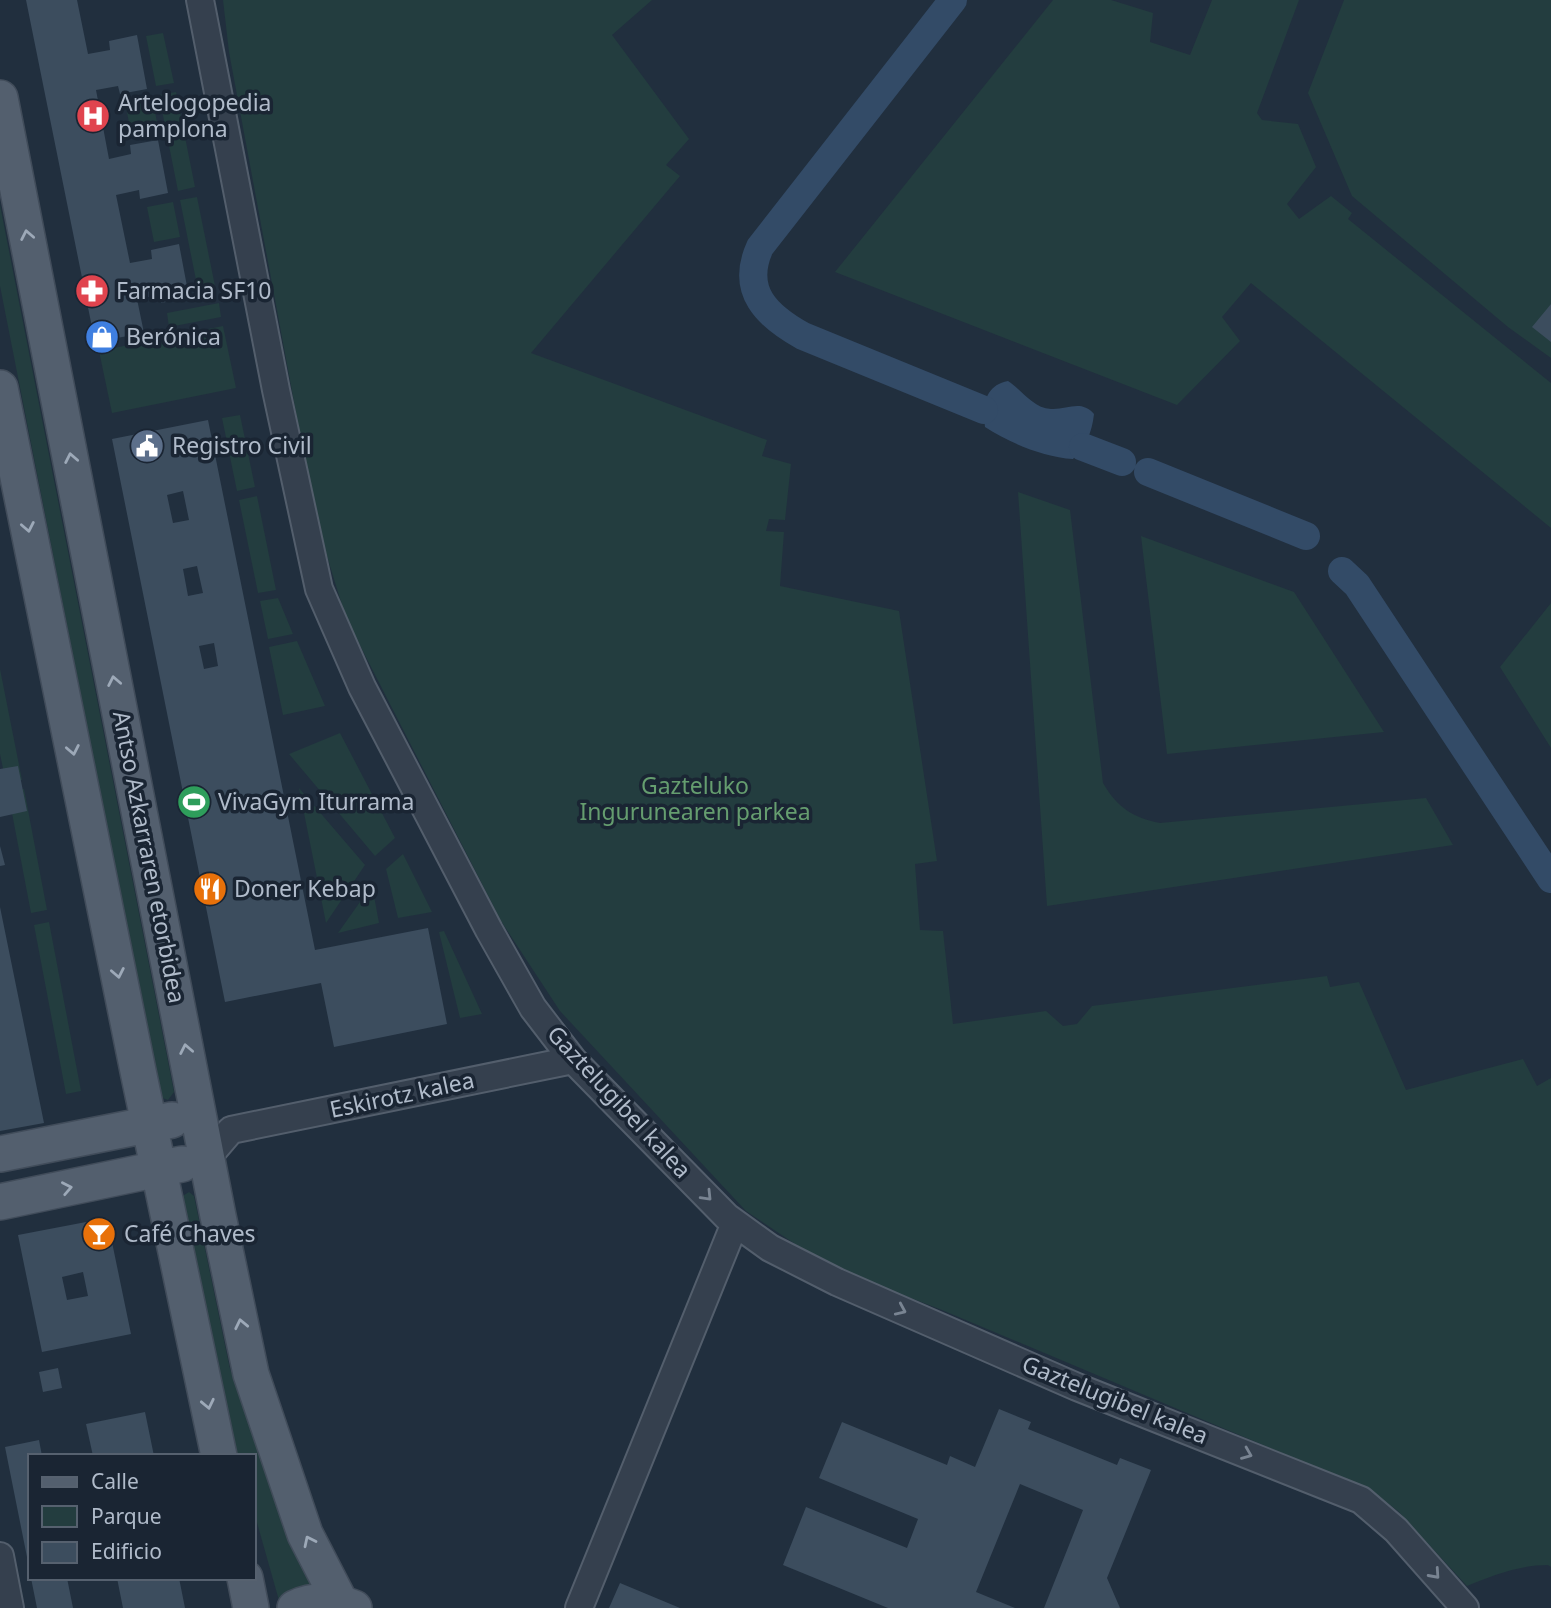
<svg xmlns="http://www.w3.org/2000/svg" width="1551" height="1608" font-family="'Noto Sans',sans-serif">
<rect width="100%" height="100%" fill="#212f3e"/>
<path fill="#233d3f" d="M223,0H652L612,35L689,139L666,165L680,176L531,353L767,440L762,456L791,464L785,520L769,519L766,531L784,532L780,586L899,611L937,861L915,864L920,930L943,931L953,1024L1046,1011L1063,1026L1077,1024L1092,1006L1327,976L1330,987L1359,982L1406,1090L1523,1059L1537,1086L1551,1078V1567L1548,1565C1520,1565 1493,1575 1467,1586L1398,1511L1370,1490L942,1310L861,1279L801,1248L746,1211L560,1011L501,921L346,618L326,553L300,434L229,52Z
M1053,0H1111L1153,13L1150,42L1190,55L1212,0H1299L1257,113L1262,120L1298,124L1316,167L1287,204L1299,219L1331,196L1352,213L1348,219L1551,383V528L1251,283L1222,317L1240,341L1177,405L835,272Z
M1344,0H1551V358L1508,327L1352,196L1308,93Z
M163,33L174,83L156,86L146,36Z
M176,92L195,187L178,191L159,95Z
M152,97L159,132L132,138L125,102Z
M197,197L216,291L199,295L180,200Z
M173,202L180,237L154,242L147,207Z
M0,205L174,1092L168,1100L160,1097L0,286Z
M219,303L221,317L169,327L167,313Z
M223,326L236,388L112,413L99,351Z
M240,415L255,487L237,491L222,418Z
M1018,492L1070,510L1103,783C1117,807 1133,818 1160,823L1426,798L1453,845L1047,906Z
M257,496L276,590L258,593L239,500Z
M1141,536L1294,592L1384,732L1167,754Z
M278,598L293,634L268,639L260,601Z
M1551,603V748L1500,667Z
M297,641L325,706L283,715L269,647Z
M0,669L22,780L6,783L0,754Z
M340,733L395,838L375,856L289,754Z
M299,788L365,865L326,923Z
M24,789L47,910L31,913L8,792Z
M403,854L432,912L398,918L386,869Z
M372,885L379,923L338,933Z
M49,922L81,1091L66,1094L34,925Z
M444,931L482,1014L460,1018L439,932Z
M189,1192L194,1196L230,1369L294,1539L319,1589L280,1604L254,1512V1456H238L215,1377L181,1197Z"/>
<path fill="#334b67" d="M1008,381C1022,390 1033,408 1051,409C1067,410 1081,399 1094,414C1092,433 1086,445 1073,459C1043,457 1010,443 985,427C982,406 985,385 1008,381Z"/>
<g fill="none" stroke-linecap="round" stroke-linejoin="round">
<path stroke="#334b67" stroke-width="28" d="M953,0L760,247C740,291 767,316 803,336L984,410
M1083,447L1122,462
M1148,472L1306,536
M1342,571L1357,585L1551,879"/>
</g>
<path fill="#3c4d5e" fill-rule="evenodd" d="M26,0H77L88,54L110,50L109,41L137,35L147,89L120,94L118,86L96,90L109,159L131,154L130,145L158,140L168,193L140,199L139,190L116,195L130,263L152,259L151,250L179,244L189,297L161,303L160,295L137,299L144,333L95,342Z
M1551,304V342L1532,327Z
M208,420L315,950L428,928L447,1024L334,1047L321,983L225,1002L112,439ZM183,491L189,520L173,523L167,495ZM197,566L203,593L188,596L183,569ZM214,643L218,666L204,669L199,646Z
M18,766L27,811L0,817V769Z
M0,846L5,865L0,866Z
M0,907L44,1123L0,1131Z
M107,1218L131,1334L42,1352L18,1235ZM83,1272L88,1296L67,1300L62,1277Z
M58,1368L62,1388L43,1392L39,1372Z
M999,1409L1031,1422L1028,1429L1117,1465L1120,1458L1151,1470L1107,1578L1120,1608H1044L1083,1510L1020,1484L976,1592L1015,1608H888L783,1565L806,1507L907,1548L918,1519L819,1478L842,1422L947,1465L950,1456L975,1467Z
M145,1412L154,1456H93L86,1424Z
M39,1440L42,1456H30L29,1567L5,1447Z
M31,1578H67L73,1608H37Z
M117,1578H179L185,1608H123Z
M620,1583L680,1608H609Z"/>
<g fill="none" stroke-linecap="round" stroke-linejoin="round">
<g stroke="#535e6c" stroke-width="30">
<path id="minor" d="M200,0L276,390L319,589L362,687L489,930L533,1008L573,1060L727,1217L770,1248L837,1282L1077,1387L1361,1500L1396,1530L1465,1608
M207,1158L231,1130L573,1060
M0,1556L10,1608
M579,1608L735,1223"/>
</g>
<g stroke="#414c5a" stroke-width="38">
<path id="major" d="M0,98L218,1216L251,1374L305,1534L340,1602
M0,388L138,1071L219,1456
M0,1154L172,1120
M0,1202L182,1164
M245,1578L251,1608
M295,1608C314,1599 336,1600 354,1608"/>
</g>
<use href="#minor" stroke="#35404e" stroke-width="26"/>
<use href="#major" stroke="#535f6e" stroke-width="35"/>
</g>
<defs><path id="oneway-chevron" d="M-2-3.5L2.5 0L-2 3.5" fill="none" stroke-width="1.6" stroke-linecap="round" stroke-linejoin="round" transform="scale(1.75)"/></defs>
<g stroke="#9da9b8">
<use href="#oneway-chevron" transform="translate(27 235) rotate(-101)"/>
<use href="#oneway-chevron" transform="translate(71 458) rotate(-101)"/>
<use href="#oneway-chevron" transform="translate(28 527) rotate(79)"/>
<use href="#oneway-chevron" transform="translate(114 681) rotate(-101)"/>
<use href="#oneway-chevron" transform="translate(73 750) rotate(79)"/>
<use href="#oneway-chevron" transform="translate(118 973) rotate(79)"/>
<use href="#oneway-chevron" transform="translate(186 1049) rotate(-101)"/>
<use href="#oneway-chevron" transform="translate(67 1188) rotate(-11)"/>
<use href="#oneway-chevron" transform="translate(241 1324) rotate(-102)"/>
<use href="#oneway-chevron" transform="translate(208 1404) rotate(78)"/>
<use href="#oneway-chevron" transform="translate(309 1541) rotate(-116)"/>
</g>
<g stroke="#798492">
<use href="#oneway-chevron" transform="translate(707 1196) rotate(46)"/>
<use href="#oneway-chevron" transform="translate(901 1310) rotate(24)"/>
<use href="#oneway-chevron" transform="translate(1247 1454) rotate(22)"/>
<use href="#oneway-chevron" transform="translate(1435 1574) rotate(48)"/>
</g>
<defs>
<g id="hospital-disc" transform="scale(1.75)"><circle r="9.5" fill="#e0444e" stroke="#1a2533"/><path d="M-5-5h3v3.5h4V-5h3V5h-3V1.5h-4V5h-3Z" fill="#fff"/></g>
<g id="pharmacy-disc" transform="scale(1.75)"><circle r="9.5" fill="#e0444e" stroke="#1a2533"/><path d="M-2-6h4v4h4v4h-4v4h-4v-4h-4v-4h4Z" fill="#fff"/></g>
<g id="shop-disc" transform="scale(1.75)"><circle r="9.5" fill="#3f7fe0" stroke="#1a2533"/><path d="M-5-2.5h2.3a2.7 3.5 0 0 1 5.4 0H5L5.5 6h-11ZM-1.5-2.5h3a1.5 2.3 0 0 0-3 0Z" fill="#fff"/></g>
<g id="civic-disc" transform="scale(1.75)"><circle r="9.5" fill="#5c6f8a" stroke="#1a2533"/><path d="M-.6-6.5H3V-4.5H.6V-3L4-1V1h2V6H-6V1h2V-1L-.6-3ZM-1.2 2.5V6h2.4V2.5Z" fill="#fff"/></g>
<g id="stadium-disc" transform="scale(1.75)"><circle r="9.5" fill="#2e9e5b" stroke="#1a2533"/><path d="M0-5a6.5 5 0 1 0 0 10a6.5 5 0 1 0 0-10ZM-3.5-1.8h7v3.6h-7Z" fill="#fff"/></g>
<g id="restaurant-disc" transform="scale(1.75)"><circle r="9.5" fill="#e8710a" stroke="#1a2533"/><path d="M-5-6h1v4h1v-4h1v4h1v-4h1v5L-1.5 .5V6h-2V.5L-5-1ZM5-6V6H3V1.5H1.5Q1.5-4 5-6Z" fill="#fff"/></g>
<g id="bar-disc" transform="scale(1.75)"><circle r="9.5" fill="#e8710a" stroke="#1a2533"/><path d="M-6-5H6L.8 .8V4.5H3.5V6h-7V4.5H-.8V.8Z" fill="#fff"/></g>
</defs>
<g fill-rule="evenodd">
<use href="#hospital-disc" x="93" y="116"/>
<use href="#pharmacy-disc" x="92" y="291"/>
<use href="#shop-disc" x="102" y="337"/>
<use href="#civic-disc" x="147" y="446"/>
<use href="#stadium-disc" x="194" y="802"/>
<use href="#restaurant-disc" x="210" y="889"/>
<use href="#bar-disc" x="99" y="1234"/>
</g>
<g text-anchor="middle" stroke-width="7" stroke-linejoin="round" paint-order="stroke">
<g font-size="23" fill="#b0bbca" stroke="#1a2533" text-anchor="start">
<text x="118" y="111">Artelogopedia<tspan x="118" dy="26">pamplona</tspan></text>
<text x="116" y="299">Farmacia SF10</text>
<text x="126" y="345">Berónica</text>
<text x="172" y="454">Registro Civil</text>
<text x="218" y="810">VivaGym Iturrama</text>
<text x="234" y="897">Doner Kebap</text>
<text x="124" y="1242">Café Chaves</text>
</g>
<g font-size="23" fill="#659d6f" stroke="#1a2533">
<text x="695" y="794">Gazteluko<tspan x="695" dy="26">Ingurunearen parkea</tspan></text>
</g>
<g font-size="23" fill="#b0bbca" stroke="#1a2533">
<text transform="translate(149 857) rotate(79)" y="8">Antso Azkarraren etorbidea</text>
<text transform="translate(402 1095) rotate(-12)" y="8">Eskirotz kalea</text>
<text transform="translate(619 1102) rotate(47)" y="8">Gaztelugibel kalea</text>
<text transform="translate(1115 1400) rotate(22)" y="8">Gaztelugibel kalea</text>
</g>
</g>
<rect x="28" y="1454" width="228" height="126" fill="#1a2533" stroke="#56616f" stroke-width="2"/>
<rect x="42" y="1477" width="35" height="10" fill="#535f6e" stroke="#56616f" stroke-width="2"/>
<text x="91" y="1489" font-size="21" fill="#b0bbca">Calle</text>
<rect x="42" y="1506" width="35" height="21" fill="#233d3f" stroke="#56616f" stroke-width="2"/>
<text x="91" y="1524" font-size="21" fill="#b0bbca">Parque</text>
<rect x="42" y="1542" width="35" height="21" fill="#3c4d5e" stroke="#56616f" stroke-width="2"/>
<text x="91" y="1559" font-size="21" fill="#b0bbca">Edificio</text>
</svg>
